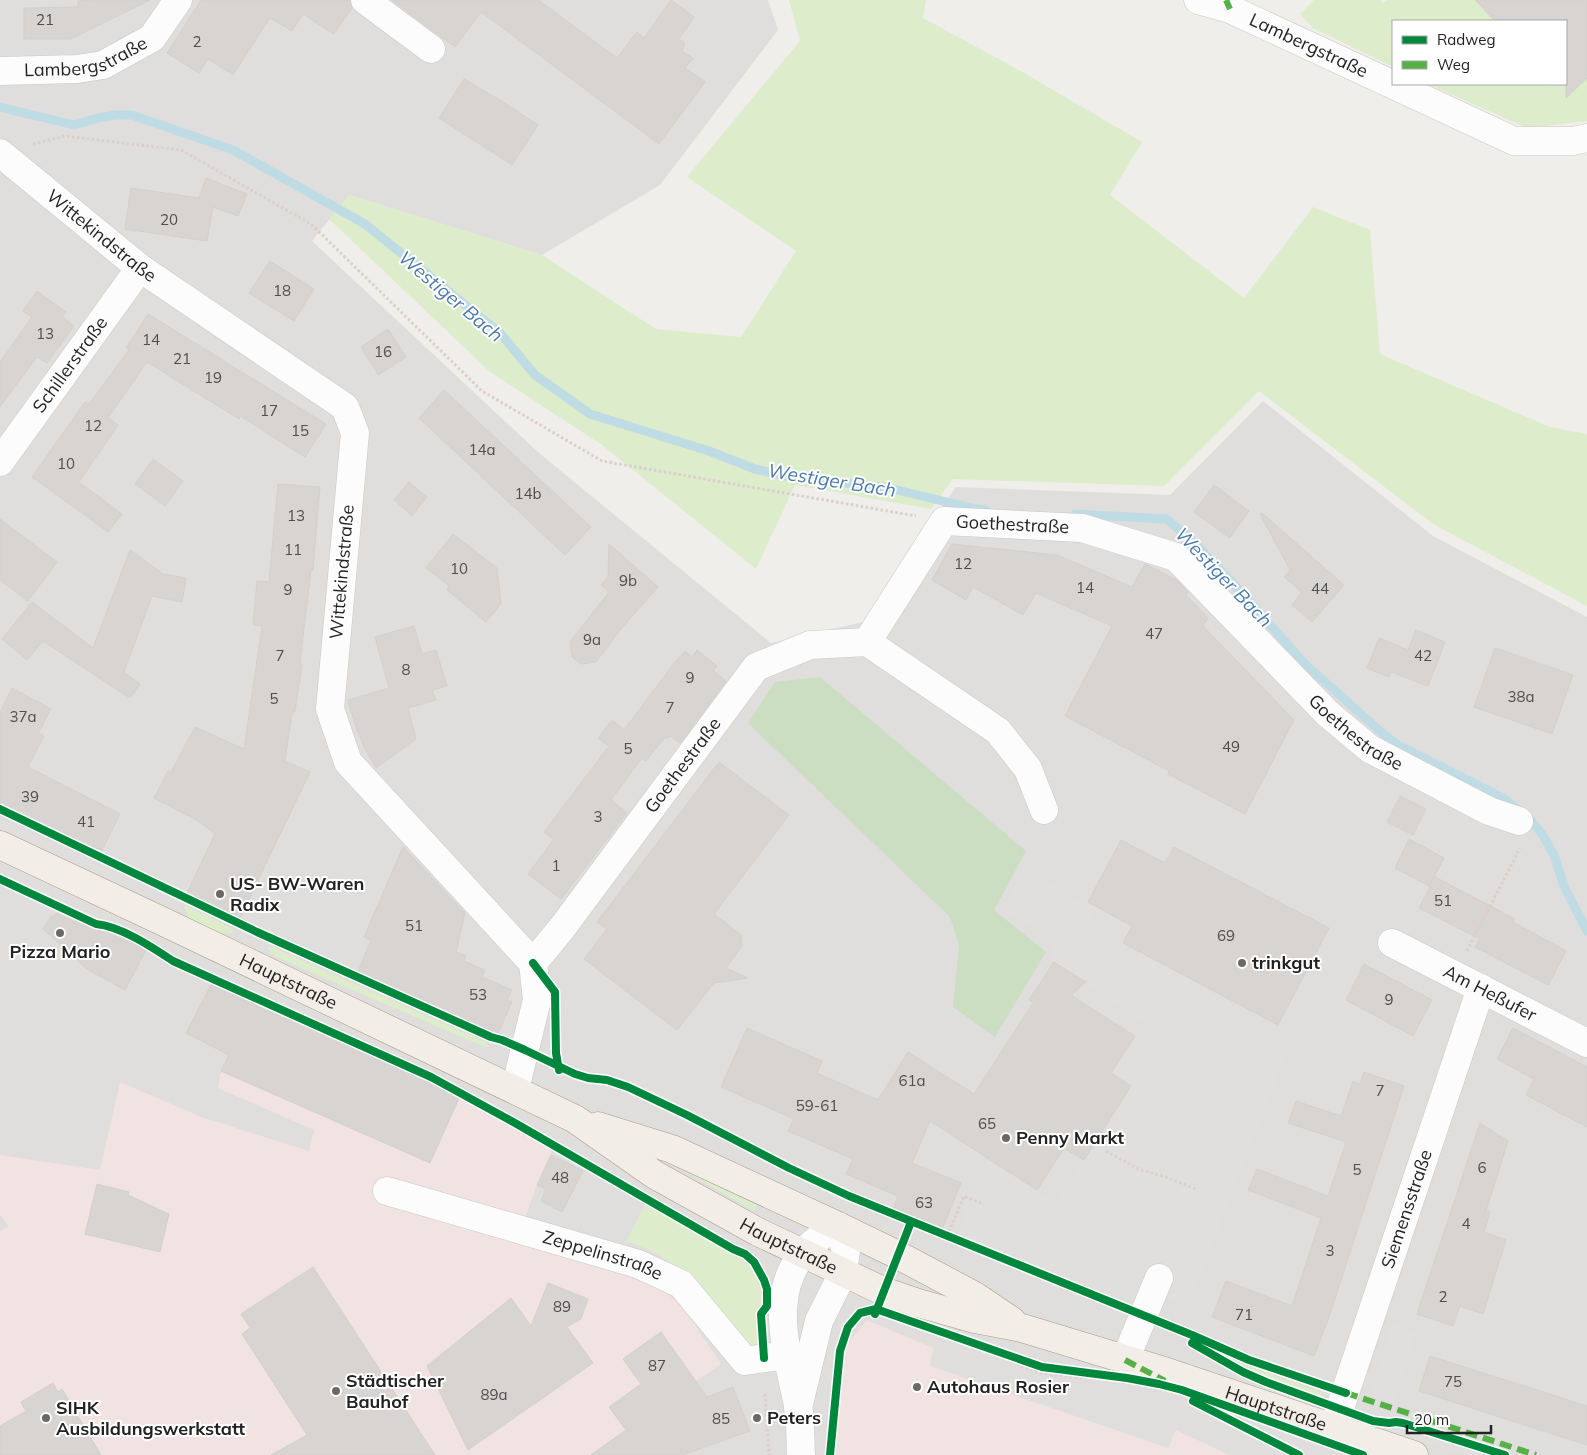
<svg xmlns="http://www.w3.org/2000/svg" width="1587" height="1455" font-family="Mulish,sans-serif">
<rect width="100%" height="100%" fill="#f0eeeb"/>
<path fill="#dfdedc" d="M0,0H768L778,30L660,185L542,255L349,195L312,241L539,453L771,643L863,622L956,487L1170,495L1263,401L1433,536L1587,617V1455H0Z"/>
<path fill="#f1e3e1" d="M255,1005L378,1057L460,1096L551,1150V1155L537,1185L518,1237L652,1279L685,1310L721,1364L591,1455H0V1231L9,1226L0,1215V1155L100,1170L120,1082L204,1118L309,1151L314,1130L218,1088L221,1071Z
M867,1320L933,1348L930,1366L1168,1448L1176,1430L1229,1455H835L846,1346Z"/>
<path fill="#ddeccb" d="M789,0H926L923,18L1019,70L1142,142L1110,195L1244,298L1313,207L1370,230L1380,354L1550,427L1587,434V606L1433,524L1259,391L1164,486L953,479L931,509L795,485L756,569L602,445L489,371L329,219L349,195L542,255L656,329L741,337L796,251L687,177L800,41Z
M1314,0H1380L1383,3L1387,0H1587V121L1527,128L1428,84H1566V21H1393V67L1313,28L1300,14Z
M184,905L233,929L234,931C224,939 200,924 189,919Z
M270,946L487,1043L488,1046L486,1047L480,1045L276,957L271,953L268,948Z
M679,1164L760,1200L754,1211L681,1169Z
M646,1204L743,1260C758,1274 761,1285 763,1305L756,1313L758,1352L752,1351L679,1269L660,1256L638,1245L626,1241Z
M1232,1360L1325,1394L1313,1397L1266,1380L1245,1371Z"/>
<path fill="#cbdec1" d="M820,677L1026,851L994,910L1046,952L995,1037L953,1007L959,945L950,917L748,723L775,682Z"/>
<path fill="#e0dfde" d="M0,818L51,844L52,855L0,829Z
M70,852L121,876L123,887L57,857Z
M1031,871L1081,904L1121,947L1277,1028L1268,1044L1287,1052L1188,1307L1171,1301L1148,1304L1107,1297L958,1235L978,1178L988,1161L1057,1203L1132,1083L1114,1071L1135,1036L1146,1023L1054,962V941L1001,908L1011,892Z
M1392,1324L1416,1332L1394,1403L1370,1395Z
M1396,1425L1404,1426L1477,1449L1479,1455H1465L1387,1431Z"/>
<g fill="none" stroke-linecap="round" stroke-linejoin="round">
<path stroke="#bfdbe3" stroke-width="9" d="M0,107L74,125L98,118L116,115H132L233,150L365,224L500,333L535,375L590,414L709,451L755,469L785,476L889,488L976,509L985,510
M1075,514L1166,519L1190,538L1240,591L1304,663L1381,732L1398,745L1505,799L1529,818L1542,834L1554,855L1564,886L1587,931"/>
</g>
<path fill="#d7d4d2" stroke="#d3d0cc" d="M92,0H150L71,39H24V8L78,7V1Z
M201,0H350L352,8L334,34L303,14L292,31L270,18L233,75L208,59L199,73L167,53Z
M392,0H538L617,58L637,32L644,38L671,0L694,17L679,39L685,43L682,51L693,58L685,68L705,82L659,144L481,12L455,47Z
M1475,0H1587V78L1566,98V21H1495Z
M464,79L506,104L538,125L512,165L439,118Z
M206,178L247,194L238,216L213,207L207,241L125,229L131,188L199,198Z
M270,261L314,289L294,321L249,293Z
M37,291L66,312L62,317L74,326L47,363L37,357L0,407V362L32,317L23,311Z
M148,314L326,424L305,457L240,416L239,419L147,362L108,418L118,425L79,482L122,514L108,532L32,477L85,402L89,404L129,350L126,348Z
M388,329L406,357L378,375L361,347Z
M444,390L591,527L565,555L419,418Z
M153,459L183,481L165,506L135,484Z
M409,482L427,497L412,516L394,500Z
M278,484L320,487L313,570H311L300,662L302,665L295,711L292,713L285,761L310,772L239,920L186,895L215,834L200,822L154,798L168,771L171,772L195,727L244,749L262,626L253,625L257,581L269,582Z
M1214,485L1249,511L1230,538L1194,512Z
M1262,513L1344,585L1312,622L1292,605L1302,592L1284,577L1290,570L1260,514Z
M0,519L57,562L28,601L0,580Z
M453,534L497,568L501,604L486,622L447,590L449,586L426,568Z
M609,544L658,587L621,629L596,662L581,664L572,657L570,642L609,592L601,585L608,577Z
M952,544L1057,555L1132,587L1145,564L1178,581L1188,592L1186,595L1208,618L1203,626L1294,720L1245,814L1168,774L1169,771L1065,716L1112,626L1036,593L1023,615L973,587L966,600L932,580Z
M130,550L163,574L186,578L182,602L152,596L124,672L140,684L130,698L43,641L27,660L2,639L32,602L93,648Z
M414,626L422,654L436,650L447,686L432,690L436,700L408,708L416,739L376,768L364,747L354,721L348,700L389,688L375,637Z
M1416,630L1445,642L1428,686L1391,672L1389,677L1367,668L1379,638L1408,650Z
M1495,648L1573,675L1552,734L1474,707Z
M697,650L717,666L713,671L726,681L680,743L670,736L667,739L665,737L646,761L642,758L611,800L627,813L561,899L528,874L554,839L544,832L609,746L598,738L612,720L624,730L672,666L685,651L692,657Z
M12,688L51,709L38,733L44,736L28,767L120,814L100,854L0,805V712Z
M719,762L789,815L714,914L741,935L742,946L726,968L748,978L714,983L677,1030L584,959L607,929L597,922Z
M1400,796L1426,809L1413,835L1387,822Z
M1409,839L1444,858L1429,886L1395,868Z
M1121,840L1165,863L1174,847L1329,928L1278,1025L1123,943L1132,926L1088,902Z
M403,847L465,913L456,952L466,956L464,961L485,970L482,977L512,990L507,1000L512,1002L497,1036L357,974L371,940L364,937Z
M1435,877L1515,919L1513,922L1566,951L1548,985L1475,947L1480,939L1419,908Z
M59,912L103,932L105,928L146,950L125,990L87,969L43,929L51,917Z
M1054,962L1086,982L1071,995L1135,1036L1111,1073L1131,1086L1084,1160L1064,1148L1037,1190L930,1121L912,1163L961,1183L942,1230L893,1210L898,1196L846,1174L853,1159L788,1131L794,1119L721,1087L747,1028L822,1061L817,1073L878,1100L908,1052L974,1094L1033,1003L1029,1000Z
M1364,964L1432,1000L1413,1036L1346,1000Z
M212,983L255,1005L289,1020L290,1017L378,1057V1059L460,1096L430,1163L221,1071L229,1055L186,1033Z
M1513,1028L1587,1067V1127L1526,1095L1534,1079L1497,1059Z
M1364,1072L1404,1086L1330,1314L1314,1356L1212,1317L1226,1281L1292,1306L1321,1218L1248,1190L1257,1169L1328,1196L1346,1142L1288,1123L1296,1101L1341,1116L1353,1081L1360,1084Z
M1480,1123L1508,1141L1486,1211L1490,1212L1484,1232L1506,1240L1483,1314L1460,1306L1453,1326L1417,1314Z
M551,1155L583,1171L562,1212L541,1201L546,1189L537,1185Z
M97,1184L129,1192L128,1195L169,1214L160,1252L85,1234Z
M313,1267L435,1455H271L307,1435L242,1334L250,1328L241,1314Z
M548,1283L588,1299L581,1319L567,1327L593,1363L468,1450L427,1366L511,1298L531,1326Z
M661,1332L707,1397L733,1387L750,1431L682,1455H591L626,1430L609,1407L641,1384L623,1359Z
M1430,1356L1587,1406V1445L1419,1391Z
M53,1383L58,1392L62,1389L101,1455H0V1426L26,1411L21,1402Z"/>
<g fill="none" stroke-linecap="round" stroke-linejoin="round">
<g stroke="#c9c8c7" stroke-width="29">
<g id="minor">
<path d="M365,0L431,49"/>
<path id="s1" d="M1198,0L1230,9L1514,141H1573L1587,138"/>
<path id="s2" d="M0,71L77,69L103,65L152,38L178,0"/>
<path id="s3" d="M0,153L140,268L345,407L355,433L330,709L348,762L533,963L537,1000L515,1089"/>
<path id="s4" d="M0,462L140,268"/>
<path d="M867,642L998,731L1028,769L1044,810"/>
<path id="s5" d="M1392,943L1587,1043"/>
<path id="s6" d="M533,963L562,928L756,667L810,645L867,642L944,521L1082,528L1176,557L1327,713L1370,749L1489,811L1519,821"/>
<path id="s7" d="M387,1191L638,1264L681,1284L745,1361L786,1355"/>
<path d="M1125,1360L1159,1278"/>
<path d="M798,1408L819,1321L843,1273L846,1251L838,1226C832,1229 825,1233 819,1238C763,1281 786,1348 798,1405C801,1421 800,1439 801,1455"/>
<path id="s8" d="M1333,1429L1481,988"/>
</g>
</g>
<g stroke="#a79c86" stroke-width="29">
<g id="major">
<path id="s9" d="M0,845L164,922L575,1119L655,1175L758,1232L883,1291L918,1303L975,1319L1022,1328L1167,1372L1414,1455"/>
<path d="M598,1126L672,1149L838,1226L898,1255L975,1296L1012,1321"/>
</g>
</g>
<path stroke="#dccecd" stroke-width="3" stroke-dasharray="2.5 2.5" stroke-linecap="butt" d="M33,144L65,136L181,150L311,224L482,391L602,461L916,516
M0,809L257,932L491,1037L500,1040
M1467,951L1520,848
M549,1061L575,1074L588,1078L607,1080L628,1087L687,1115L789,1168L849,1196L1119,1306
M1106,1151L1140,1170L1163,1176L1196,1189
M945,1241L964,1196L984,1204
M851,1324L860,1313
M1169,1326L1249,1360L1319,1384
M989,1352L1040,1373L1084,1378
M765,1394L769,1455
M831,1454L838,1368"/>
<use href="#minor" stroke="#fdfcfc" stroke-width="28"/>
<use href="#major" stroke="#f3ede7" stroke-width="28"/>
<path stroke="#55b145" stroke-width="6" stroke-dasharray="12 6" stroke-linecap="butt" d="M1226,0L1230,9
M1125,1360L1165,1381
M1346,1393L1536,1455"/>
<g stroke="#fff" stroke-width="11">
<path id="cycleway" d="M0,809L257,932L491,1037L502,1040L525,1050L575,1074L588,1078L607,1080L628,1087L687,1115L789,1168L849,1196L1192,1335L1249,1360L1346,1393
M0,879L96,924C120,926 152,947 173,961L431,1077L515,1123L733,1249L745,1254L754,1262L764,1280L767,1289V1306L761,1314L764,1358
M533,963L555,992L556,1053L559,1070
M875,1314L911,1222
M1192,1343L1243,1372L1266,1382L1373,1421L1389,1423L1396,1422L1403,1423L1505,1455
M1193,1401L1299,1455
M830,1455L840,1351L848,1327L860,1313L876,1309L1042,1367L1127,1378L1159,1384L1182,1390L1363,1455"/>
</g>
<use href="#cycleway" stroke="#00873e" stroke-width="8"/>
</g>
<g fill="#6a6968" stroke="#fff" stroke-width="2">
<circle cx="220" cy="894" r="5"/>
<circle cx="60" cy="933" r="5"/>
<circle cx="1242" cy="963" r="5"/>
<circle cx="1006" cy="1138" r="5"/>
<circle cx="917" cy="1387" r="5"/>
<circle cx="336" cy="1391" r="5"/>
<circle cx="46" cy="1418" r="5"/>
<circle cx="757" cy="1418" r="5"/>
</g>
<g text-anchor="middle" stroke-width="4" stroke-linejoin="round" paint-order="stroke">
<g font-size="15" fill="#4f4e4e">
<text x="45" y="25">21</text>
<text x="197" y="47">2</text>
<text x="169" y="225">20</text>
<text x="282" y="296">18</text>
<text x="45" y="339">13</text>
<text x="151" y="345">14</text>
<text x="383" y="357">16</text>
<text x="182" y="364">21</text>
<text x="213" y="383">19</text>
<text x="269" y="416">17</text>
<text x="93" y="431">12</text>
<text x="300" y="436">15</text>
<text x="482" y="455">14a</text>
<text x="66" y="469">10</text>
<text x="528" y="499">14b</text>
<text x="296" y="521">13</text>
<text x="293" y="555">11</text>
<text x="963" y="569">12</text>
<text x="459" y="574">10</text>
<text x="628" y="586">9b</text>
<text x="1085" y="593">14</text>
<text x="1320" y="594">44</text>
<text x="288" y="595">9</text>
<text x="1154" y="639">47</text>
<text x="592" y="645">9a</text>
<text x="280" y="661">7</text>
<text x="1423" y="661">42</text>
<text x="406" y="675">8</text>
<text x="690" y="683">9</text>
<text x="1521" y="702">38a</text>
<text x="274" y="704">5</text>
<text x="670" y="713">7</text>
<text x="23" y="722">37a</text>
<text x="1231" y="752">49</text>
<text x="628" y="754">5</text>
<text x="30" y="802">39</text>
<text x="598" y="822">3</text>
<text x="86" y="827">41</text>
<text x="556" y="871">1</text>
<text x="1443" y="906">51</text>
<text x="414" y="931">51</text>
<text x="1226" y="941">69</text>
<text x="478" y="1000">53</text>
<text x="1389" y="1005">9</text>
<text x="912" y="1086">61a</text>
<text x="1380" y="1096">7</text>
<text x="817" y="1111">59-61</text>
<text x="987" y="1129">65</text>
<text x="1482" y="1173">6</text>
<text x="1357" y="1175">5</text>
<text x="560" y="1183">48</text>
<text x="924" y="1208">63</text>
<text x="1466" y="1229">4</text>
<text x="1330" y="1256">3</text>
<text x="1443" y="1302">2</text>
<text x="562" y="1312">89</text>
<text x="1244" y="1320">71</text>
<text x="657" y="1371">87</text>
<text x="1453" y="1387">75</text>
<text x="494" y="1400">89a</text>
<text x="721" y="1424">85</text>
</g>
<g font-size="18" fill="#222" stroke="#fff">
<text dy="6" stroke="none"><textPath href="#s1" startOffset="120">Lambergstraße</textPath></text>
<text dy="6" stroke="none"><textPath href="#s2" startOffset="88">Lambergstraße</textPath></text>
<text dy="6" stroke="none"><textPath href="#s3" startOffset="131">Wittekindstraße</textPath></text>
<text dy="6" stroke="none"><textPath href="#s4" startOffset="120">Schillerstraße</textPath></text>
<text dy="6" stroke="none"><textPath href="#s6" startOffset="698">Goethestraße</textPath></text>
<text transform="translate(342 572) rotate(-85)" y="6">Wittekindstraße</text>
<text dy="6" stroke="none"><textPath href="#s6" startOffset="1118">Goethestraße</textPath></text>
<text dy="6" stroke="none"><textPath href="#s6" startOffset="248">Goethestraße</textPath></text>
<text dy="6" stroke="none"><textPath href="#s9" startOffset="319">Hauptstraße</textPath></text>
<text dy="6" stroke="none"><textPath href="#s5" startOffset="110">Am Heßufer</textPath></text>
<text dy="6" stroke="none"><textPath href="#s8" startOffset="232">Siemensstraße</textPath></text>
<text dy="6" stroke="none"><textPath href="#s9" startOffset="886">Hauptstraße</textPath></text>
<text dy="6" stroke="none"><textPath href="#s7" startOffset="225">Zeppelinstraße</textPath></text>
<text dy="6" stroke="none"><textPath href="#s9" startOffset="1401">Hauptstraße</textPath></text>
</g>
<g font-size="18" font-weight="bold" fill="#222" stroke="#fff" text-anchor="start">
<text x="230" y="890">US- BW-Waren<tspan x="230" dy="21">Radix</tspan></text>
<text x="60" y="958" text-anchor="middle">Pizza Mario</text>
<text x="1252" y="969">trinkgut</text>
<text x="1016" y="1144">Penny Markt</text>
<text x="346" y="1387">Städtischer<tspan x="346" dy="21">Bauhof</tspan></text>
<text x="927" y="1393">Autohaus Rosier</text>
<text x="56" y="1414">SIHK<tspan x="56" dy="21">Ausbildungswerkstatt</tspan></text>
<text x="767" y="1424">Peters</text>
</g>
<g font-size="19" font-style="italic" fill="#4a7aab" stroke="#fff">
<text transform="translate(451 296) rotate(40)" y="7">Westiger Bach</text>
<text transform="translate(832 480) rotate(9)" y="7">Westiger Bach</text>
<text transform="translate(1224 577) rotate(46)" y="7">Westiger Bach</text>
</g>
</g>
<rect x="1392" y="20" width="175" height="65" fill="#ffffff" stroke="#a7a7a7"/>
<rect x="1402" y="36" width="25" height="8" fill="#00873e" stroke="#a7a7a7"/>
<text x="1437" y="45" font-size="15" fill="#222222">Radweg</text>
<rect x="1402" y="61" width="25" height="8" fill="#55b145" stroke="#a7a7a7"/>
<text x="1437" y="70" font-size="15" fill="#222222">Weg</text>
<path d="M1407 1425v8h84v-8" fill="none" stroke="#222222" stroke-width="2.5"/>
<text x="1414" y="1425" font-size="15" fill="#222222" stroke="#ffffff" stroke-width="4" paint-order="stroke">20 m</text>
</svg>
